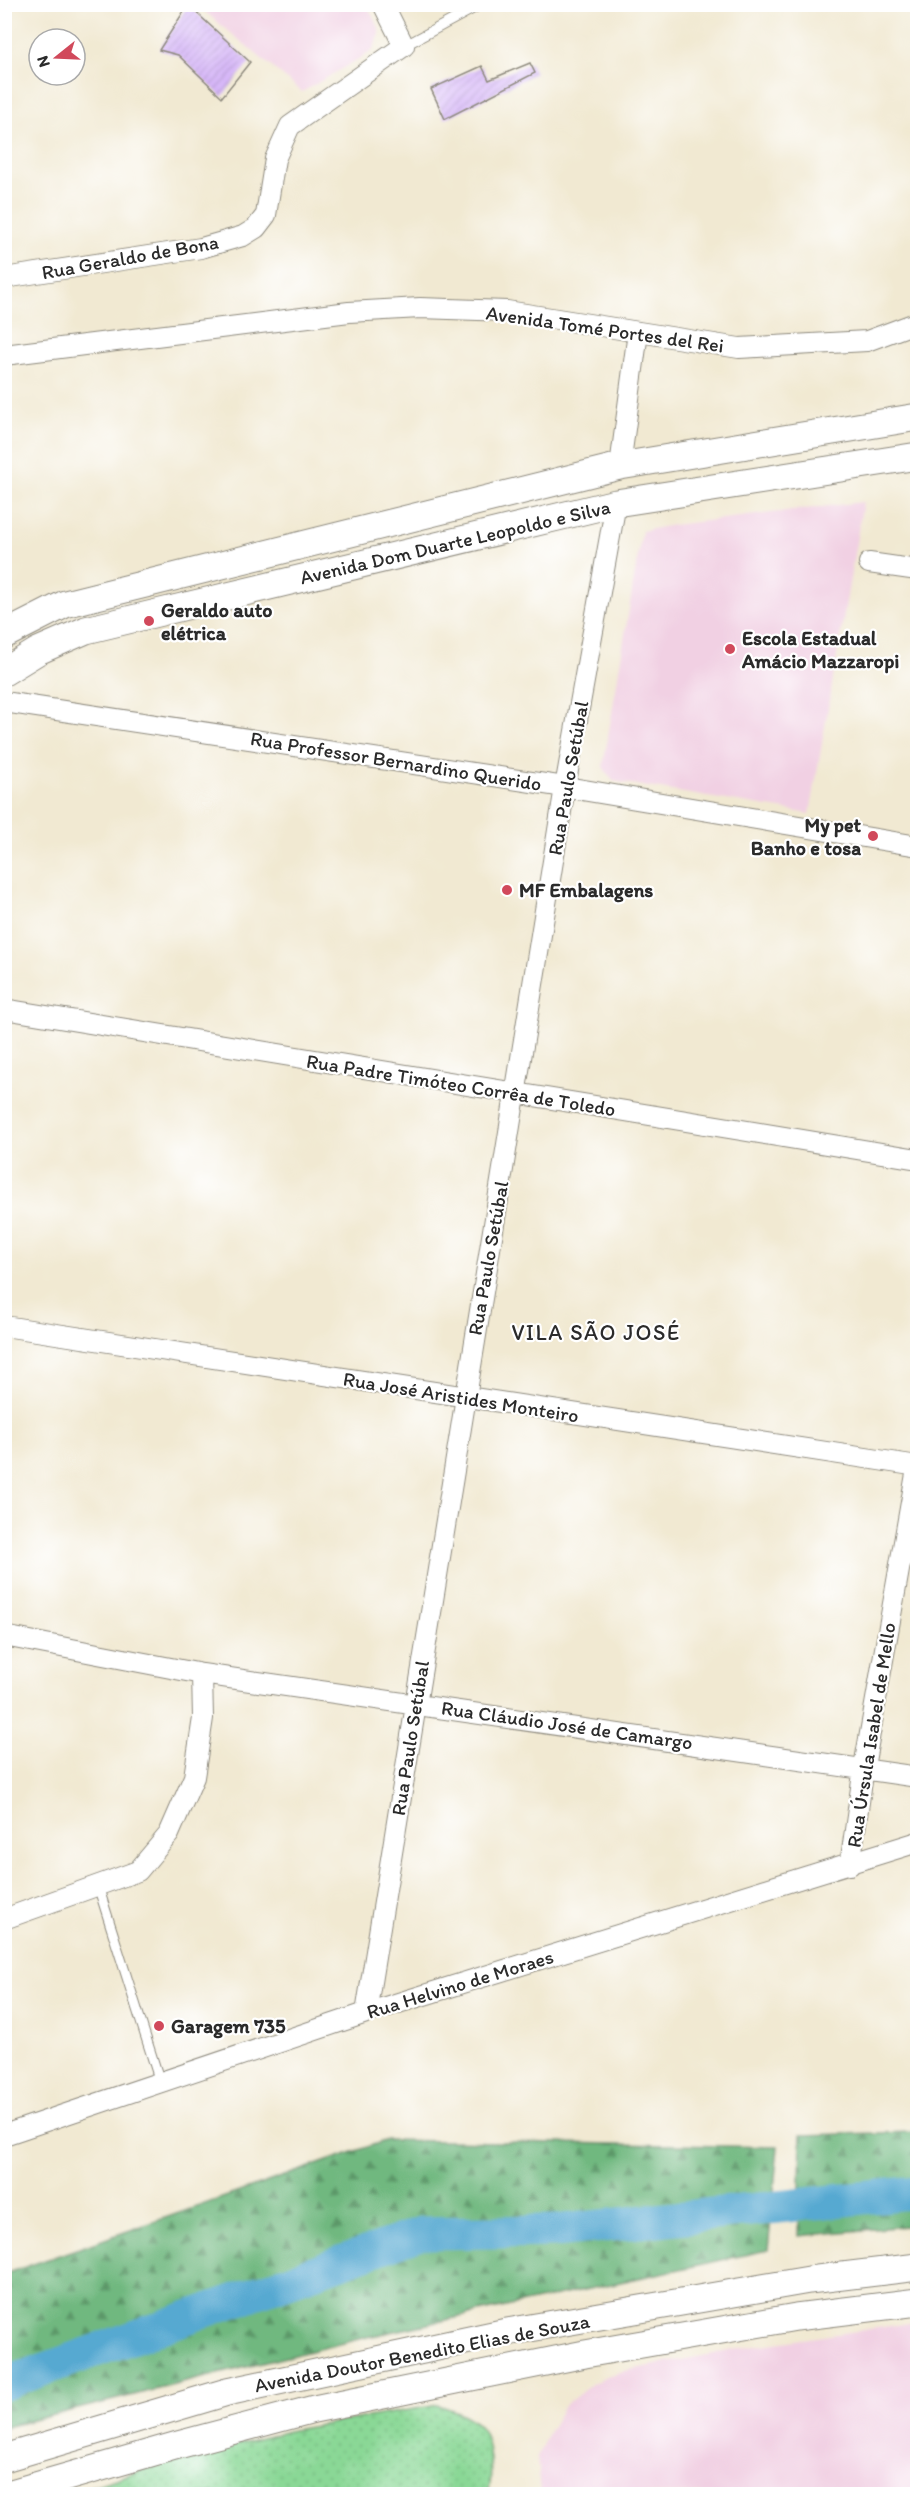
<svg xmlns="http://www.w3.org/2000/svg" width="922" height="2499" font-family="Itim,sans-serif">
<defs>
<pattern id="forest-firs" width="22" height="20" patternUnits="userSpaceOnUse" patternTransform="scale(1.5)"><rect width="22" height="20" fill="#6fb87f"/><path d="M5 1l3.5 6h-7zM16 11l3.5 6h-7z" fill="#5b9668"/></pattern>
<pattern id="park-dots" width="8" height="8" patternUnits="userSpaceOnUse" patternTransform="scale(1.5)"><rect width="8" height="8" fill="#8ad896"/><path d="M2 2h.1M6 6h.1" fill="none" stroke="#77ba81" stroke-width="1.8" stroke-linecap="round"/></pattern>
<pattern id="building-hatch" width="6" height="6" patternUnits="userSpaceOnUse" patternTransform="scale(1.5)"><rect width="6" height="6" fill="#d3b1f7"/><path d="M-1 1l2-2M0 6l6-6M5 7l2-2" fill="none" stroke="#b598d4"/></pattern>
</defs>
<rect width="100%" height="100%" fill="#fff"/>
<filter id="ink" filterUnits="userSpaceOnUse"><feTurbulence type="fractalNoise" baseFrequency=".0167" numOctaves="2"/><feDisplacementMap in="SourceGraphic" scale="12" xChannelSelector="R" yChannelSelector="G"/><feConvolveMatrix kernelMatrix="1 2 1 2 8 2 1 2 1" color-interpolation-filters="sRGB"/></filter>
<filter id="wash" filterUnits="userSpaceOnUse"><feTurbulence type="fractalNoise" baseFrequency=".008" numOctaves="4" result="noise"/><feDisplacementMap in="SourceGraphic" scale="24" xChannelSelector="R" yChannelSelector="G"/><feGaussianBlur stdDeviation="1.35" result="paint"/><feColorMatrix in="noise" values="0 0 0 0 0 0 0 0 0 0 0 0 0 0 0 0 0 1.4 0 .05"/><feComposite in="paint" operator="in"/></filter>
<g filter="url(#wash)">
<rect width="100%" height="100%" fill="#f1e9d2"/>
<path fill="#f1d0e3" d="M197,5H367L379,28V36L372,51L302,92Z
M863,502L810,814L613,781L603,767L642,531L673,525Z
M917,2322V2494H540L537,2457L548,2433L564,2406L593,2383L619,2372L750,2347Z"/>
<path fill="url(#forest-firs)" stroke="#4d7255" stroke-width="1.5" d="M917,2132V2225L799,2236L801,2135Z
M387,2140L778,2147L768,2250L363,2338L5,2427V2274Z"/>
<path fill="url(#park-dots)" stroke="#5a8260" stroke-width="1.5" d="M438,2405C453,2410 468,2415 479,2426C491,2438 493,2479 488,2494H69L165,2463L292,2430Z"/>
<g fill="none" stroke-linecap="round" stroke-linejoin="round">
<path stroke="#56a9d1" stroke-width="33" d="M4,2384L421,2233L555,2231L918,2192"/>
</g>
<g id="blocks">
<path fill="url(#building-hatch)" d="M188,5L250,62L222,97L178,55L159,50Z
M530,63L535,73L445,119L431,89L482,66L489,80Z"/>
</g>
</g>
<g filter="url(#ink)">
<use href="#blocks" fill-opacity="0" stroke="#8e8a7e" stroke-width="1.5"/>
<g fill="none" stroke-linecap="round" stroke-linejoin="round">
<g stroke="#8e8a7e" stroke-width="11">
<path id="lane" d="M404,46L482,4
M98,1886L160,2082"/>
</g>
<g stroke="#8e8a7e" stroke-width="22">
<path id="street" d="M4,278L201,248L243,236L256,228L266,215L275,159L290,126L404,46L383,4
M4,355L349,312L420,308L507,311L739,348L867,341L918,322
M620,466L638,332
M869,563L918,570
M4,702L565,787L918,846
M4,1009L918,1159
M4,1326L918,1466
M4,1636L202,1674L918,1777
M850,1865L864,1767L918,1463
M4,1919L138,1871L169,1834L194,1777L203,1718L202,1674
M366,2013L565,787L616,503
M4,2135L366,2013L918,1842"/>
</g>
<g stroke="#8e8a7e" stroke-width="29">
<path id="secondary" d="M4,635L65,604L620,466L918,417
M4,672L38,651L86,630L616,503L918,456
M4,2458L227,2392L507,2332L809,2280L918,2267
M8,2494L178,2445L314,2409L585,2354L796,2317L918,2302"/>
</g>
<use href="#lane" stroke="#fff" stroke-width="9"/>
<use href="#street" stroke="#fff" stroke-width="20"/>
<use href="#secondary" stroke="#fff" stroke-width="27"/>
</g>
</g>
<g fill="#d1495b" stroke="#fff" stroke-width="2">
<circle cx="149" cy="621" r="6"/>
<circle cx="730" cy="649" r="6"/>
<circle cx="873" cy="836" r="6"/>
<circle cx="507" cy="890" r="6"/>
<circle cx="159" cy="2026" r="6"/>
</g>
<g text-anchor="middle" stroke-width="4.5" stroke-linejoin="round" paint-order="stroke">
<g font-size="20" fill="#2b2b2b" stroke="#fff">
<text transform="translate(130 257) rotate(-10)" y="7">Rua Geraldo de Bona</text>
<text transform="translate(605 329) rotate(8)" y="7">Avenida Tomé Portes del Rei</text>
<text transform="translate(455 542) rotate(-13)" y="7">Avenida Dom Duarte Leopoldo e Silva</text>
<text transform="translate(396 761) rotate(9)" y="7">Rua Professor Bernardino Querido</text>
<text transform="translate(568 778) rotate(-80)" y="7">Rua Paulo Setúbal</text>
<text transform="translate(461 1085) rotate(9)" y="7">Rua Padre Timóteo Corrêa de Toledo</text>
<text transform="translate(488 1258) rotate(-80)" y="7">Rua Paulo Setúbal</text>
<text transform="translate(461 1397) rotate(9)" y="7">Rua José Aristides Monteiro</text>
<text transform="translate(567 1725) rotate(8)" y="7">Rua Cláudio José de Camargo</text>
<text transform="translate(871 1735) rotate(-81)" y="7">Rua Úrsula Isabel de Mello</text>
<text transform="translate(410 1738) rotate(-81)" y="7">Rua Paulo Setúbal</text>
<text transform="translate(460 1984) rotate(-17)" y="7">Rua Helvino de Moraes</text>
<text transform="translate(422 2353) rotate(-11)" y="7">Avenida Doutor Benedito Elias de Souza</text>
</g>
<g font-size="20" font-weight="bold" fill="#2b2b2b" stroke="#fff" text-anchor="start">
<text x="161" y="617">Geraldo auto<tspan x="161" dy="23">elétrica</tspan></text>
<text x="742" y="645">Escola Estadual<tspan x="742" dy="23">Amácio Mazzaropi</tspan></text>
<text x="861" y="832" text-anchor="end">My pet<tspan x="861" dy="23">Banho e tosa</tspan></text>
<text x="519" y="897">MF Embalagens</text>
<text x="171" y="2033">Garagem 735</text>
</g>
<g font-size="22" letter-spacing="1.5" fill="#2b2b2b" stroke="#fff">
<text x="596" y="1340">VILA SÃO JOSÉ</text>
</g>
</g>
<rect width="922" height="2499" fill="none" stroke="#fff" stroke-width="24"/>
<g transform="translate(57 57) rotate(252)"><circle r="28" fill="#ffffff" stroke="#aaaaaa" stroke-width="1.5"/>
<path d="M0-4.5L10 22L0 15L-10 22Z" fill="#d1495b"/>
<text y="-9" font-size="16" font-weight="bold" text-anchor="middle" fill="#2b2b2b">N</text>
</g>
</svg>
